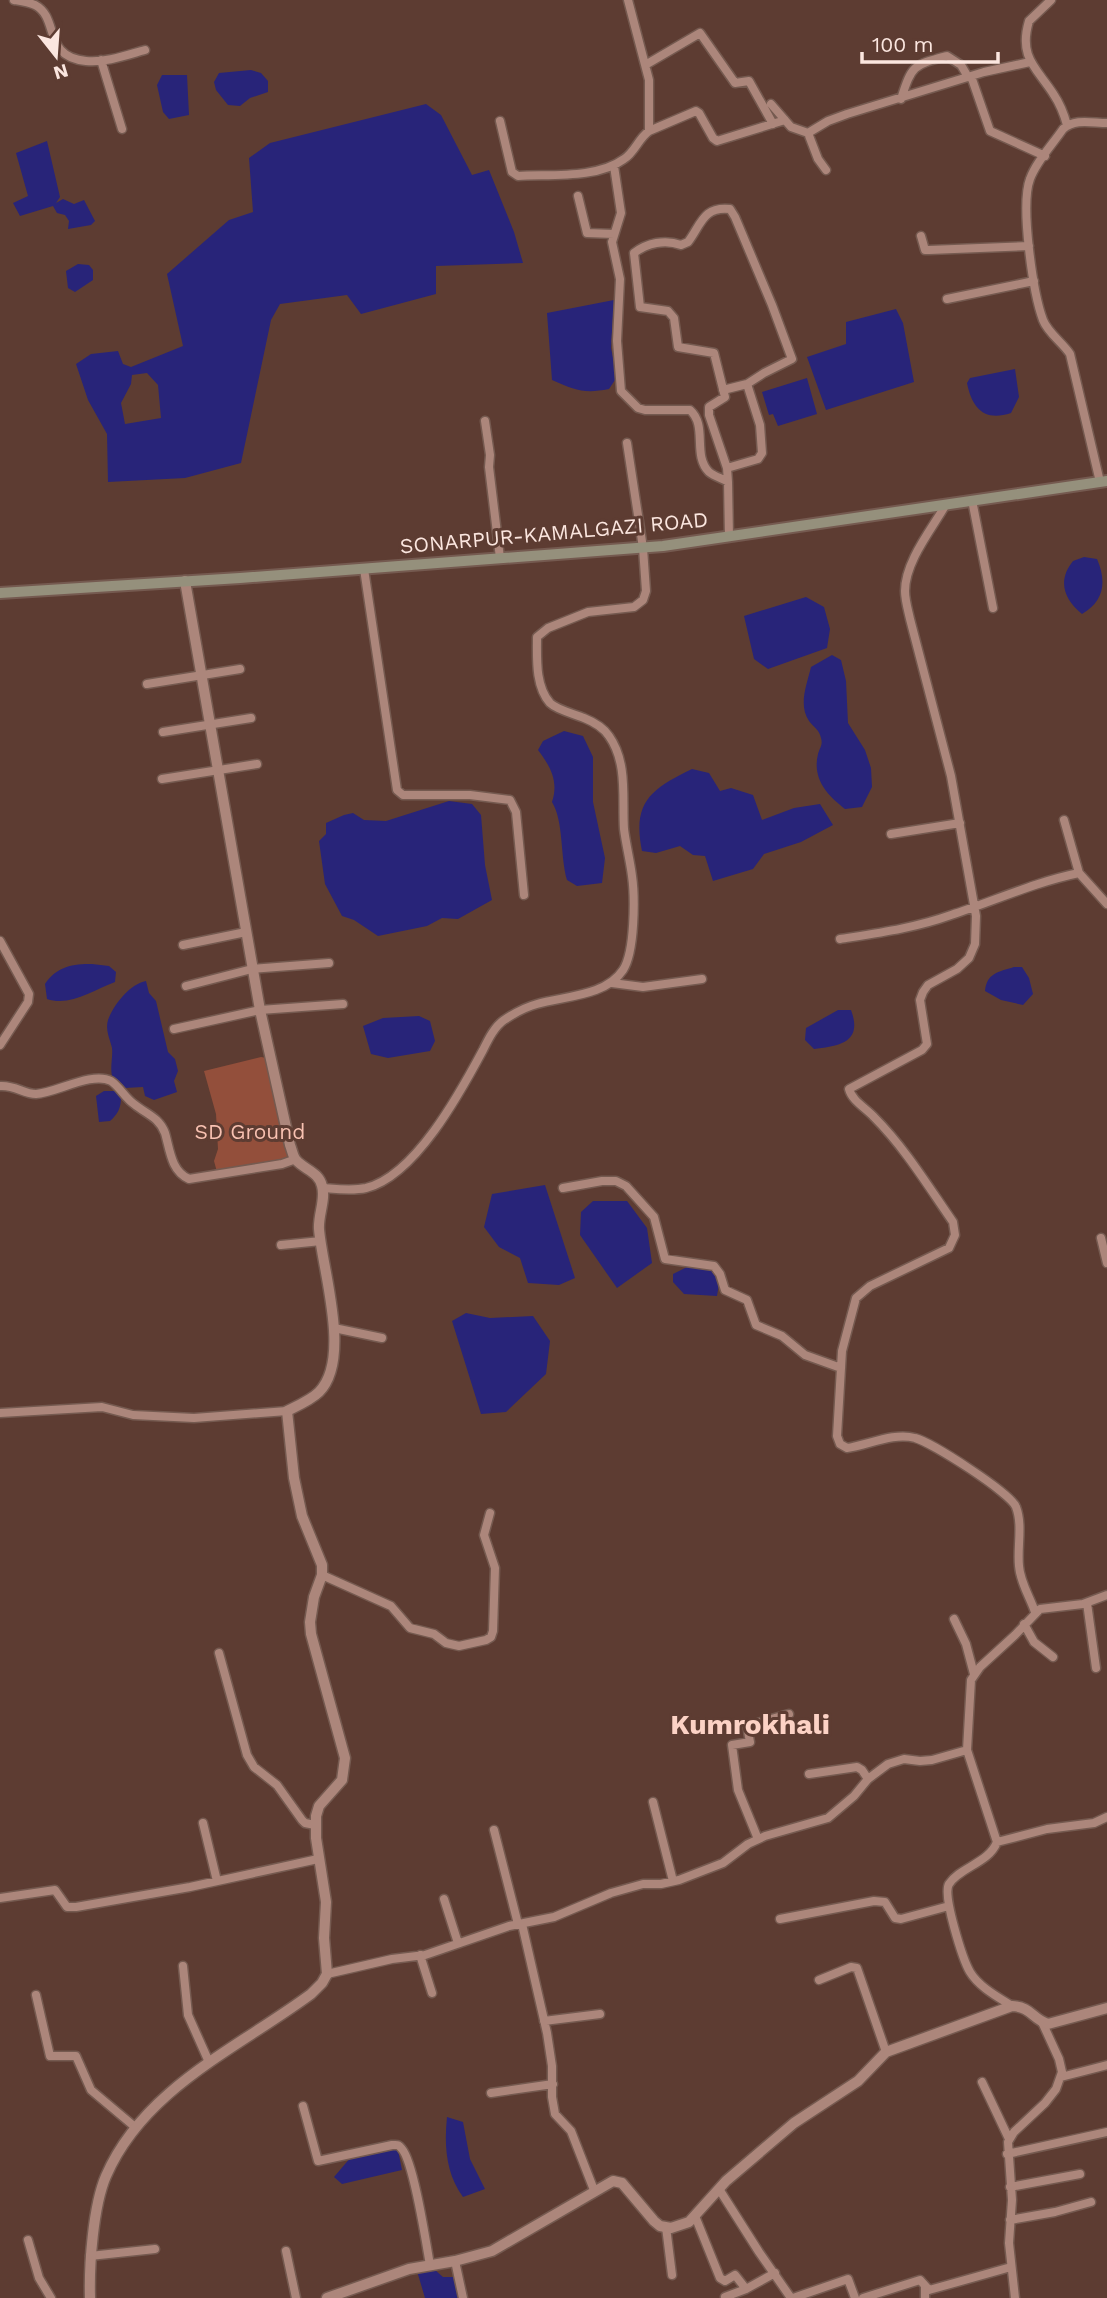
<svg xmlns="http://www.w3.org/2000/svg" width="1107" height="2298" font-family="'Work Sans',sans-serif">
<rect width="100%" height="100%" fill="#5d3c32"/>
<path fill="#934f3b" d="M261,1057L267,1058L291,1157L217,1172L214,1161L218,1149L216,1114L204,1071Z"/>
<path fill="#282479" fill-rule="evenodd" d="M251,70L261,73L268,81V92L250,98L240,106L228,105L216,90L214,82L219,73Z
M162,75H187L189,115L169,119L163,112L157,85Z
M426,104L441,115L472,175L489,170L514,232L523,263L436,266V294L361,314L347,295L280,304L271,320L241,463L185,478L108,482L107,434L88,400L76,364L91,354L118,351L123,364L131,367L183,346L167,274L229,220L253,212L249,158L270,143ZM147,373L158,385L161,418L125,424L121,403L131,384L132,375Z
M47,141L60,197L56,203L63,199L74,204L84,200L95,221L91,225L68,229L69,221L65,215L57,213L53,206L20,216L13,203L28,196L16,153Z
M78,264L89,265L93,270V280L75,292L68,288L66,271Z
M614,300L611,348L617,377L609,389C584,394 575,390 552,380L547,313Z
M896,309L903,323L914,382L826,410L807,357L846,344V322Z
M1015,369L1019,397L1011,413C984,422 972,408 967,383L970,378Z
M807,378L817,414L778,426L773,414L769,415L762,392Z
M1084,557L1097,559C1107,582 1104,601 1082,614C1064,599 1057,581 1073,561Z
M806,597L824,607L830,629L827,648L768,669L754,659L744,616Z
M832,655L841,660L846,681L848,723L865,750L871,768L872,787L862,807L845,809C827,795 812,779 818,754C820,747 823,745 821,738C819,729 814,728 809,721C798,705 807,684 811,667Z
M564,731L583,736L593,757V802L605,858L602,883L577,886L567,880C560,856 564,822 552,802C559,781 550,766 538,750L543,741Z
M692,769L709,773L720,791L731,788L753,795L762,820L794,808L820,804L833,825L801,842L764,854L753,869L713,881L705,856L693,855L680,846L656,853L642,851C632,802 651,789 692,769Z
M449,801L472,804L481,815L485,865L492,900L458,919L442,918L427,926L378,936L354,920L342,916L325,884L319,841L326,834V823L344,815L353,813L364,820L386,821Z
M92,964L109,966L116,972L115,982C93,990 70,1007 47,999L45,984C57,966 73,964 92,964Z
M1014,967H1022L1029,978L1033,994L1023,1005L1001,1000L985,991C987,973 998,972 1014,967Z
M146,981L149,993L156,1001L168,1052L175,1059L178,1071L174,1081L177,1092L154,1100L145,1096L143,1087L125,1088L112,1076C110,1067 113,1057 112,1048C110,1039 105,1030 108,1020C114,1004 130,984 146,981Z
M838,1010H851C863,1042 840,1046 814,1049L805,1040L806,1028Z
M419,1016L430,1021L435,1041L430,1051L388,1058L371,1054L363,1026L383,1018Z
M104,1091H115L121,1097C121,1108 118,1114 110,1121L99,1122L96,1096Z
M545,1185L575,1278L559,1285L528,1283L520,1258L499,1247L484,1227L492,1194Z
M593,1201H627L647,1228L652,1263L617,1288L580,1235L581,1212Z
M689,1266L721,1272L717,1296L684,1294L673,1282V1274Z
M466,1313L490,1318L533,1316L550,1341L546,1374L506,1412L481,1414L452,1321Z
M447,2117L463,2122L470,2159L485,2189L463,2197C446,2174 444,2146 447,2117Z
M382,2149L398,2150L402,2170L342,2184L334,2177L351,2157Z
M435,2270L443,2277H456L461,2298H425L417,2271Z"/>
<g fill="none" stroke-linecap="round" stroke-linejoin="round">
<g stroke="#755a50" stroke-width="11">
<path id="minor" d="M14,0C20,1 28,2 35,5C60,18 42,57 86,61C105,63 127,55 145,50
M1051,0L1029,21C1018,58 1037,68 1054,95C1060,104 1064,114 1067,125
M101,60L122,129
M647,64L700,33L735,83L749,81L773,124
M971,76L990,131L1045,156
M901,99C912,65 913,65 947,56L961,65L968,77
M771,104L791,127L808,133L828,121L847,114L984,72L1030,62
M500,121L512,172L518,176C550,174 597,179 624,159C635,152 638,139 649,131V80L628,0
M649,131L696,111L699,113L713,138L717,141L785,120
M808,133L818,159L826,170
M614,166L621,213L612,242L620,279L617,341L621,391L638,408L645,410H690C708,426 692,455 709,472C715,477 722,478 728,482L729,537
M578,196L587,233L614,234
M921,236L925,250H929L1029,246
M947,299L1034,281
M723,390L747,384
M485,421L490,455L489,467L500,558
M727,468L758,459L762,453L760,425L747,384L764,373L792,359L772,305L735,217L730,209C703,206 701,225 688,242L681,245C665,239 647,243 634,253L640,307L668,311L674,318L678,347L714,353L725,397L709,407V415L727,468L728,482
M1100,482L1070,354C1062,342 1048,333 1043,320C1033,293 1020,205 1030,179C1036,162 1052,145 1063,129C1075,118 1092,123 1107,123
M972,500L993,608
M945,506C931,530 905,562 905,591C905,600 908,610 910,619L951,776L976,916L975,944L969,958L957,969L928,985L923,992L920,1000L927,1044L922,1050L849,1089C852,1101 866,1108 874,1117C905,1148 928,1186 953,1222L955,1235L949,1248L870,1286L856,1298L842,1351L837,1436L840,1444L847,1448C868,1445 894,1432 915,1438C931,1442 1011,1493 1016,1507C1023,1525 1017,1547 1019,1566C1020,1582 1030,1597 1035,1612
M364,569L397,790L403,795H470L510,800L516,812L524,895
M147,684L240,669
M163,732L251,718
M162,779L257,764
M1064,820L1079,873
M891,834L960,823
M840,939C878,933 915,928 951,915C994,901 1035,882 1079,873L1107,904
M0,941L29,994L28,1002L0,1045
M183,945L246,932
M612,983L643,987L702,979
M186,986L252,969L329,963
M174,1029L260,1010L343,1004
M0,1086C16,1085 23,1094 36,1094C56,1093 92,1071 111,1081C120,1087 125,1098 134,1104C146,1114 159,1117 165,1133C170,1150 171,1171 189,1179L282,1164L296,1159
M323,1188C337,1189 352,1191 366,1188C415,1176 460,1093 483,1050C488,1040 494,1027 504,1020C513,1014 526,1007 537,1004C565,996 606,996 623,970C635,952 635,897 632,876C630,860 626,845 624,829C622,798 628,763 609,736C603,727 594,722 584,718C575,714 557,710 550,703C535,686 537,658 537,637L548,628L588,612L634,607L643,600L646,591L643,548L627,443
M563,1188L602,1181H616L626,1186L654,1217L665,1259L714,1266L720,1274L725,1290L747,1300L756,1325L782,1336L805,1355L841,1368
M1101,1238L1107,1263
M281,1245L321,1241
M334,1328L382,1338
M0,1413L102,1407L133,1415L194,1418L287,1411
M322,1575L391,1606L410,1628L434,1634L446,1643L459,1646L486,1640L491,1637L493,1631L495,1568L484,1535L490,1513
M1087,1603L1096,1668
M954,1619L966,1644L974,1674
M1024,1624L1034,1642L1053,1657
M219,1653L247,1755L254,1767L277,1785L302,1820L305,1823L315,1825
M809,1774L857,1767L862,1770L868,1779
M653,1802L673,1881
M203,1823L217,1881
M494,1830L518,1924
M758,1839L738,1790L732,1745L750,1742L747,1726L789,1714
M997,1842L1047,1829L1094,1823L1107,1817
M0,1898L55,1890L67,1907H76L190,1887L318,1859
M444,1899L458,1943
M780,1919L874,1901L885,1902L895,1918L901,1919L949,1906
M522,1924L547,2033L552,2066V2097L555,2114L571,2131L594,2190
M420,1955L432,1993
M183,1966L188,2015L209,2062
M327,1974L392,1959L425,1955L509,1926L554,1917L611,1893L643,1884H661L679,1880L723,1863L748,1844L765,1836L828,1818L854,1796L868,1779L888,1764L904,1759L920,1761L932,1760L967,1750
M819,1980L851,1967L857,1968L886,2052
M36,1995L50,2056H76L91,2090L135,2127
M1012,2006C998,1997 979,1987 970,1972C963,1960 942,1895 949,1884C960,1867 989,1863 997,1842L967,1750L971,1680L980,1667L1015,1635L1040,1609L1083,1604L1107,1595
M544,2021L600,2014
M1061,2077L1107,2065
M982,2082L1009,2139
M491,2093L553,2084
M303,2106L318,2161L392,2145C398,2145 398,2144 402,2149C414,2163 426,2243 430,2265
M1007,2154L1107,2132
M1010,2187L1080,2174
M719,2189L759,2252L791,2298
M695,2216L720,2278L725,2281L735,2275L746,2289
M1010,2220L1055,2212L1091,2202
M666,2227L672,2275
M28,2240L39,2278L51,2298
M286,2251L296,2298
M90,2256L155,2249
M455,2261L463,2298
M925,2288V2298
M725,2297L746,2289L775,2273
M793,2298L848,2279L855,2298
M863,2298L920,2280L929,2290L1011,2267
M1015,2298L1009,2243L1012,2200L1008,2142L1014,2132L1045,2103L1056,2089L1062,2072L1059,2059L1042,2022"/>
</g>
<g stroke="#755a50" stroke-width="13">
<path id="tertiary" d="M90,2298C89,2266 93,2206 106,2176C144,2088 238,2048 311,1994L322,1983L327,1974L324,1938L326,1902L316,1838V1816L319,1806L342,1780L345,1758L311,1634L310,1622L314,1597L322,1575V1565L302,1516L294,1478L287,1411C297,1406 311,1400 319,1392C352,1359 322,1269 319,1229C318,1215 326,1199 322,1186C319,1172 305,1170 296,1160C293,1157 292,1150 290,1145L260,1010L185,581
M327,2298L409,2269L455,2261L492,2251L613,2181L622,2183L654,2221L660,2226L671,2228L689,2222L726,2181L794,2123L858,2081L886,2052L1012,2006C1032,2007 1032,2019 1048,2024L1107,2008"/>
</g>
<g stroke="#755a50" stroke-width="14">
<path id="secondary" d="M0,593L240,578L663,546L1107,481"/>
</g>
<use href="#minor" stroke="#ac867b" stroke-width="8"/>
<use href="#tertiary" stroke="#ac867b" stroke-width="10"/>
<use href="#secondary" stroke="#95907c" stroke-width="10"/>
</g>
<g text-anchor="middle" stroke-width="6" stroke-linejoin="round" paint-order="stroke">
<g font-size="21" fill="#fbe6df" stroke="#5d3c32">
<text transform="translate(554 533) rotate(-5)" y="7">SONARPUR-KAMALGAZI ROAD</text>
</g>
<g font-size="21" fill="#f8c1b1" stroke="#5d3c32">
<text x="250" y="1139">SD Ground</text>
</g>
<g font-size="28" font-weight="bold" fill="#fcd2c5" stroke="#5d3c32">
<text x="750" y="1734">Kumrokhali</text>
</g>
</g>
<g transform="translate(56 56) rotate(163)" stroke="#5d3c32" stroke-width="5" paint-order="stroke">
<path d="M0-5L12 26L0 18L-12 26Z" fill="#fbe6df"/>
<text y="-10" font-size="19" font-weight="bold" text-anchor="middle" fill="#fbe6df">N</text>
</g>
<path d="M862 52v10h136v-10" fill="none" stroke="#fbe6df" stroke-width="3.5"/>
<text x="872" y="52" font-size="21" fill="#fbe6df" stroke="#5d3c32" stroke-width="5" paint-order="stroke">100 m</text>
</svg>
